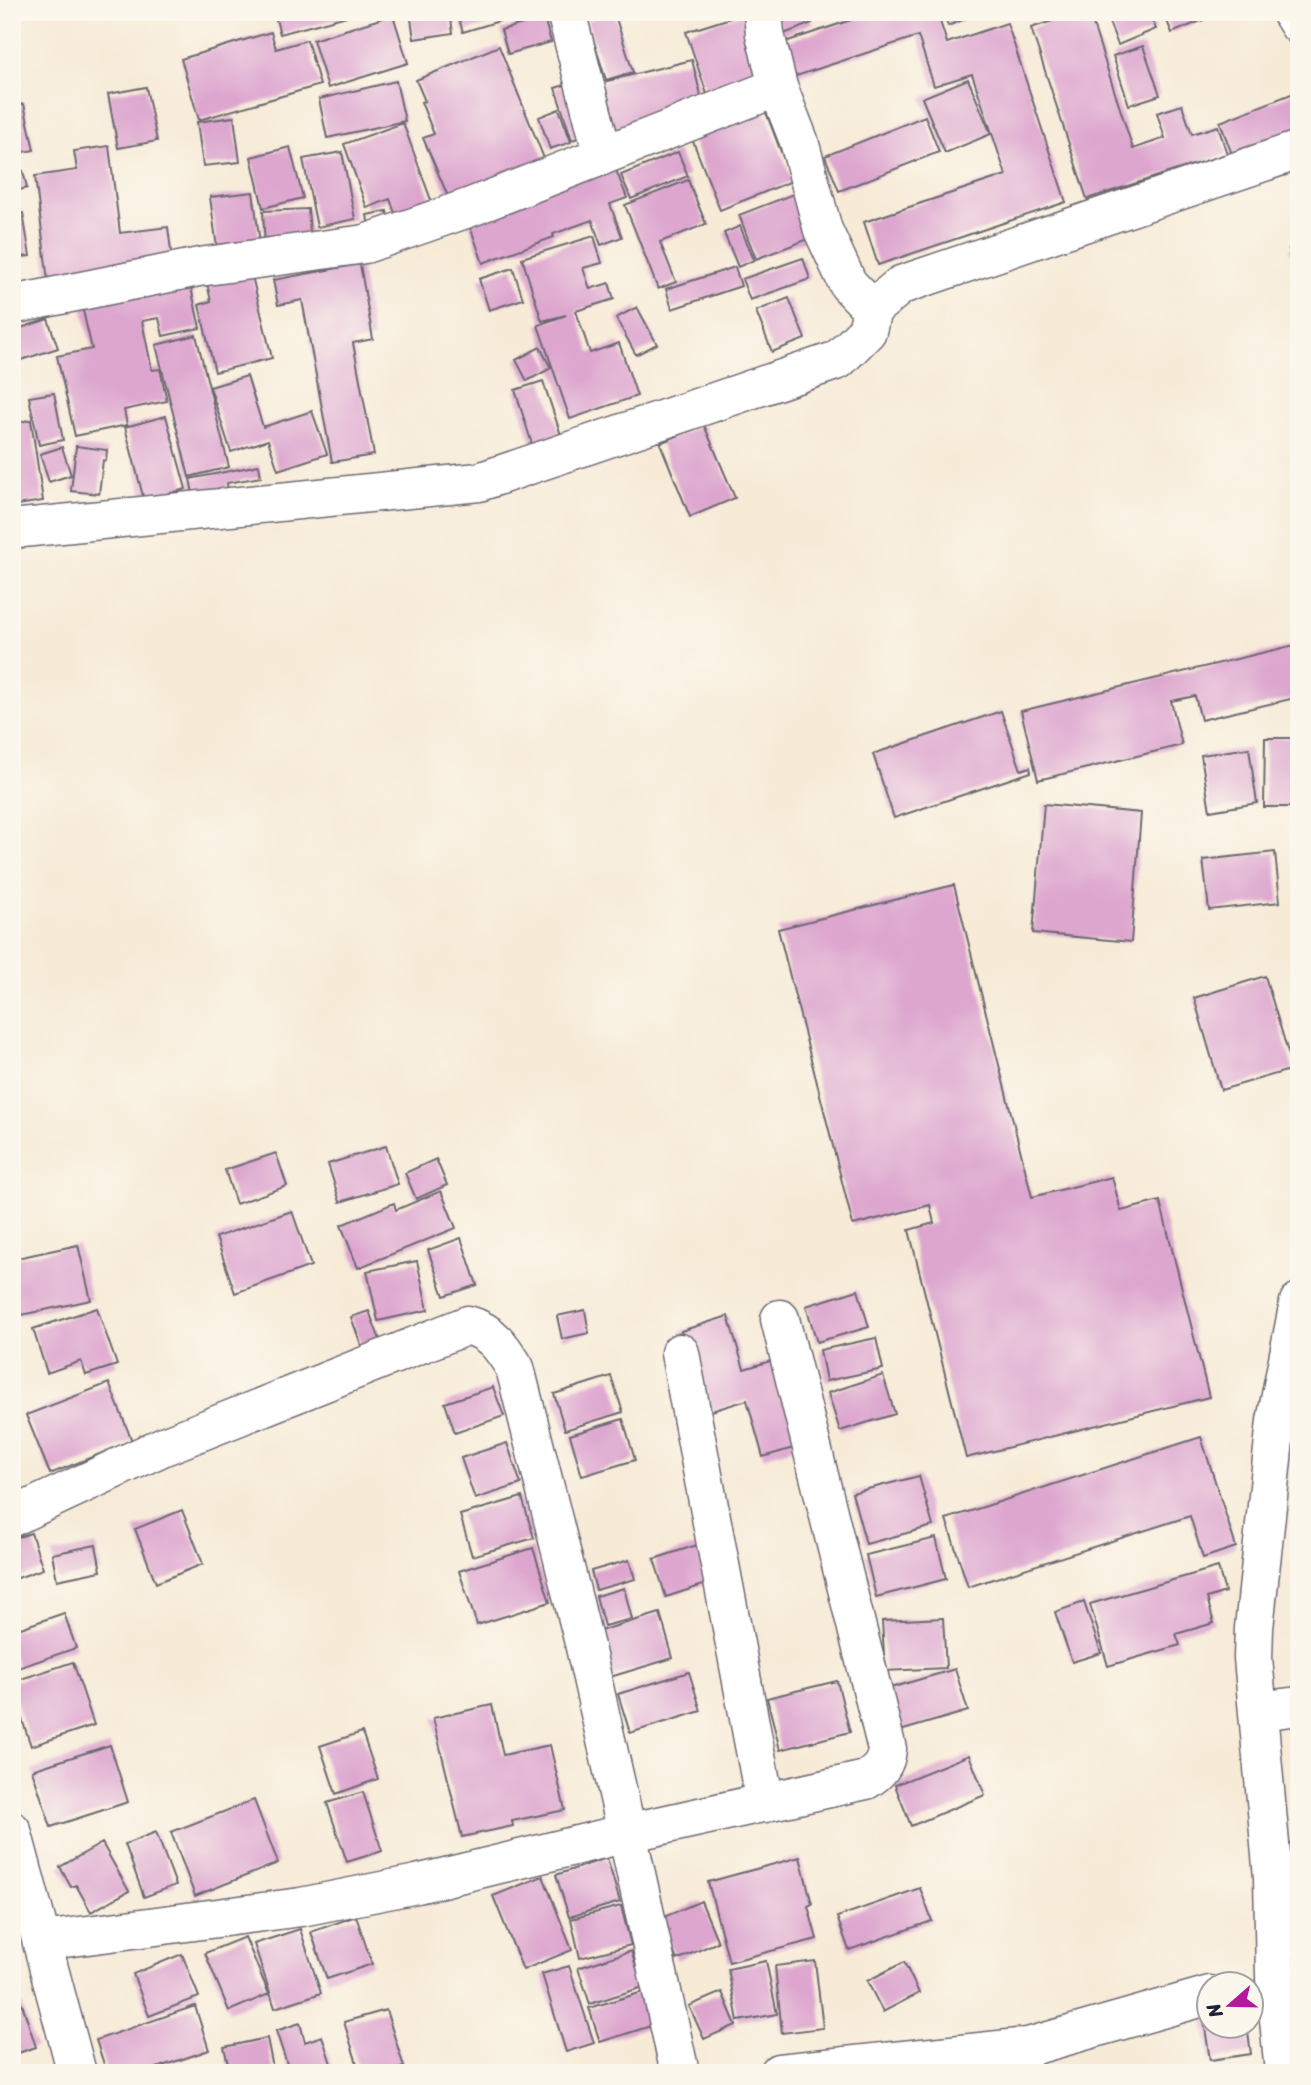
<svg xmlns="http://www.w3.org/2000/svg" width="1311" height="2085" font-family="Sriracha,sans-serif">
<rect width="100%" height="100%" fill="#fbf7ec"/>
<filter id="ink" filterUnits="userSpaceOnUse"><feTurbulence type="fractalNoise" baseFrequency=".0143" numOctaves="2"/><feDisplacementMap in="SourceGraphic" scale="14" xChannelSelector="R" yChannelSelector="G"/><feConvolveMatrix kernelMatrix="1 2 1 2 8 2 1 2 1" color-interpolation-filters="sRGB"/></filter>
<filter id="wash" filterUnits="userSpaceOnUse"><feTurbulence type="fractalNoise" baseFrequency=".00686" numOctaves="4" result="noise"/><feDisplacementMap in="SourceGraphic" scale="28" xChannelSelector="R" yChannelSelector="G"/><feGaussianBlur stdDeviation="1.57" result="paint"/><feColorMatrix in="noise" values="0 0 0 0 0 0 0 0 0 0 0 0 0 0 0 0 0 1.4 0 .05"/><feComposite in="paint" operator="in"/></filter>
<g filter="url(#wash)">
<rect width="100%" height="100%" fill="#f7ebd8"/>
<g id="blocks">
<path fill="#dda6cf" d="M274,12H358V13L280,34Z
M410,12H450L453,33L414,39Z
M457,12H525L526,13L463,32Z
M612,12H614L633,72L606,80L587,20Z
M775,12H808L812,23L784,34Z
M862,12H937L947,43L1007,23L1066,202L878,265L864,222L1006,175L972,74L934,86L918,36L787,79L776,45L863,16Z
M943,12H982L948,26Z
M1080,12H1089L1133,149L1165,138L1157,113L1182,105L1192,134L1218,126L1227,154L1087,199L1031,28Z
M1105,12H1149L1156,29L1118,45Z
M1163,12H1222L1172,33Z
M743,14L765,82L709,100L686,32Z
M393,15L408,63L328,88L313,40Z
M544,18L551,42L508,54L501,30Z
M271,32L276,49L307,40L320,85L199,120L181,59Z
M499,46L545,161L450,201L423,138L434,134L421,102L425,101L416,80Z
M1143,46L1160,95L1129,105L1113,56Z
M692,60L705,112L604,137L591,85Z
M968,79L991,134L945,153L922,98Z
M396,81L405,121L327,138L319,99Z
M572,83L588,135L572,140L555,88Z
M146,87L157,141L118,148L108,94Z
M1299,91V131L1233,157L1220,122Z
M762,102L792,181L720,210L689,131Z
M24,104L34,150L12,154V106Z
M559,109L571,142L550,149L539,117Z
M925,116L939,152L839,191L825,156Z
M234,117L240,162L203,166L197,122Z
M403,123L436,214L400,227L390,199L367,208L344,144Z
M109,146L120,233L168,227L173,266L48,281L35,176L77,170L74,151Z
M290,147L303,198L263,208L251,157Z
M342,152L355,219L317,227L303,159Z
M678,152L688,176L631,199L621,175Z
M614,165L627,198L610,204L622,237L601,245L592,220L553,234L554,237L483,263L467,218Z
M23,171L27,188L12,192V174Z
M688,180L706,224L660,242L676,282L658,289L625,205Z
M253,192L261,250L218,255L210,197Z
M796,193L814,237L756,259L739,215Z
M308,209L311,245L265,247L263,211Z
M387,211L390,230L370,234L367,215Z
M23,213L30,256L12,258V214Z
M740,226L754,260L738,267L724,233Z
M594,236L602,263L583,268L590,289L609,283L614,299L576,311L590,353L619,343L637,396L570,419L538,325L566,315L542,321L522,258Z
M1299,246V272L1289,249Z
M803,258L810,279L750,300L742,279Z
M360,264L373,339L353,343L374,455L332,462L302,300L278,305L273,280Z
M735,267L741,286L672,309L666,289Z
M513,268L523,299L489,310L479,279Z
M251,272L272,358L215,372L199,305L211,301L207,283Z
M188,274L200,328L163,336L159,318L142,321L152,370L160,369L167,401L124,410L127,425L75,436L57,356L92,349L80,298Z
M789,298L805,339L772,352L756,311Z
M637,307L657,344L636,355L616,318Z
M48,319L58,348L18,361L12,342V331Z
M196,335L229,467L189,477L156,345Z
M540,347L551,368L527,381L516,360Z
M247,376L263,427L312,411L327,454L278,470L268,440L231,452L210,387Z
M543,381L561,435L532,444L515,390Z
M54,393L63,440L39,445L29,397Z
M166,416L186,489L144,500L125,427Z
M31,420L43,501L17,505L12,471V423Z
M704,425L735,498L690,517L660,443Z
M76,446L107,450L106,461L103,460L99,494L71,491Z
M62,447L71,475L49,482L40,454Z
M259,465L261,477L227,483L228,491L194,498L190,479Z
M1299,644V697L1201,720L1195,696L1171,701L1182,745L1038,780L1021,711Z
M1001,711L1021,770L1030,767L1031,772L894,818L873,754Z
M1265,738H1299V807H1264Z
M1249,748L1257,803L1210,811L1201,755Z
M1044,804L1141,813L1131,942L1033,933Z
M1275,852L1280,902L1209,910L1203,860Z
M954,885L1032,1197L1112,1177L1121,1211L1160,1201L1209,1397L966,1458L909,1230L934,1223L930,1205L853,1225L778,929Z
M1265,976L1293,1069L1221,1090L1194,998Z
M386,1146L398,1184L340,1202L328,1164Z
M276,1153L287,1186L236,1204L225,1170Z
M436,1159L447,1185L416,1199L405,1173Z
M441,1191L456,1228L358,1268L341,1225L394,1203L396,1210Z
M292,1211L311,1266L235,1293L216,1237Z
M461,1238L477,1285L444,1296L428,1250Z
M78,1245L91,1300L12,1317V1259Z
M417,1261L428,1310L378,1321L367,1271Z
M858,1290L869,1327L817,1342L806,1306Z
M97,1308L117,1365L86,1375L81,1361L47,1373L33,1329Z
M585,1310L589,1333L562,1339L557,1316Z
M369,1311L380,1340L362,1347L351,1317Z
M728,1316L744,1369L784,1357L810,1443L763,1457L747,1400L705,1413L681,1331Z
M876,1338L883,1369L826,1381L820,1350Z
M883,1375L895,1414L840,1431L828,1393Z
M611,1376L623,1412L565,1430L554,1394Z
M109,1383L132,1441L50,1474L26,1415Z
M493,1387L504,1416L455,1433L445,1403Z
M623,1419L635,1460L582,1476L570,1435Z
M1201,1437L1236,1547L1203,1558L1190,1516L968,1587L946,1519Z
M507,1443L521,1484L475,1499L461,1458Z
M919,1476L933,1526L866,1544L852,1493Z
M522,1497L534,1538L472,1556L460,1515Z
M182,1510L203,1564L156,1583L135,1529Z
M31,1533L43,1569L12,1580V1539Z
M936,1538L946,1579L876,1597L866,1555Z
M96,1545L101,1571L57,1580L52,1554Z
M697,1545L709,1583L666,1597L654,1559Z
M533,1548L550,1602L477,1625L459,1571Z
M629,1560L635,1579L596,1590L591,1571Z
M1218,1567L1225,1592L1207,1598L1214,1623L1176,1634L1180,1645L1108,1666L1090,1604Z
M624,1588L632,1619L604,1626L596,1596Z
M1084,1602L1101,1653L1072,1662L1055,1612Z
M64,1613L76,1648L18,1668L12,1652V1631Z
M660,1613L673,1658L610,1677L596,1632Z
M943,1618L946,1668L885,1671L882,1621Z
M73,1662L94,1725L31,1746L12,1689V1682Z
M955,1669L968,1711L900,1731L887,1689Z
M689,1672L701,1711L630,1733L618,1694Z
M837,1681L850,1732L780,1750L767,1698Z
M492,1705L503,1755L550,1745L565,1810L512,1821L513,1826L462,1837L433,1718Z
M362,1732L378,1779L336,1794L320,1746Z
M110,1745L128,1802L51,1827L32,1770Z
M969,1755L985,1795L911,1826L895,1785Z
M363,1792L382,1851L347,1862L327,1803Z
M254,1800L278,1863L195,1896L171,1832Z
M156,1832L176,1885L144,1897L125,1844Z
M102,1843L129,1891L91,1912L76,1885L71,1887L60,1867Z
M800,1857L812,1904L808,1906L817,1939L729,1962L708,1882Z
M607,1858L620,1902L569,1917L556,1875Z
M543,1876L572,1950L523,1970L493,1896Z
M920,1888L932,1921L849,1950L837,1917Z
M701,1901L718,1942L677,1960L659,1919Z
M621,1906L631,1945L580,1958L571,1919Z
M356,1916L372,1964L327,1979L311,1932Z
M300,1929L321,1993L275,2008L254,1944Z
M245,1937L269,1994L229,2011L205,1953Z
M631,1951L643,1987L590,2004L578,1968Z
M182,1954L199,1997L149,2016L133,1974Z
M766,1961L777,2014L738,2021L728,1969Z
M815,1961L823,2028L782,2033L775,1966Z
M904,1962L919,1993L883,2012L867,1981Z
M569,1966L594,2043L566,2052L542,1974Z
M643,1992L654,2025L600,2042L589,2008Z
M722,1992L736,2025L704,2039L689,2006Z
M22,2004L36,2047L12,2055V2007Z
M195,2006L209,2050L142,2073H107L96,2040Z
M386,2010L404,2067L386,2073H360L344,2022Z
M1210,2014V2025H1247L1251,2054L1210,2060L1203,2015Z
M300,2023L305,2042L322,2036L334,2073H290L276,2031Z
M267,2038L274,2073H230L224,2047Z
M1017,2051L1023,2073H960Z"/>
</g>
</g>
<g filter="url(#ink)">
<use href="#blocks" fill-opacity="0" stroke="#6d6872" stroke-width="2"/>
<g fill="none" stroke-linecap="round" stroke-linejoin="round">
<g stroke="#6d6872" stroke-width="41">
<path id="minor" d="M566,12L603,155
M763,12L765,34L778,87L799,141L823,230L848,284L872,309
M1291,12L1299,25
M12,305L199,267L365,244L471,207L778,87
M12,529L479,482L838,360L867,331L872,309L901,285L1299,150
M680,1353L765,1803
M12,1517L164,1446L468,1325C492,1332 502,1347 515,1368L585,1647L627,1833L417,1884L301,1907L42,1941
M1258,1711L1299,1706
M12,1831L77,2073
M680,2073L627,1833L866,1780C879,1772 886,1764 887,1749L780,1319
M779,2073L1028,2047L1210,1995
M1284,2073L1275,1976L1273,1877L1253,1658L1254,1628L1276,1421L1299,1302"/>
</g>
<use href="#minor" stroke="#fff" stroke-width="38"/>
</g>
</g>
<rect width="1311" height="2085" fill="none" stroke="#fbf7ec" stroke-width="42"/>
<g transform="translate(1230 2005) rotate(250)"><circle r="33" fill="#fbf7ec" stroke="#a4a2a5" stroke-width="2"/>
<path d="M0-5L12 26L0 18L-12 26Z" fill="#b5179e"/>
<text y="-10" font-size="19" font-weight="bold" text-anchor="middle" fill="#22223b">N</text>
</g>
</svg>
